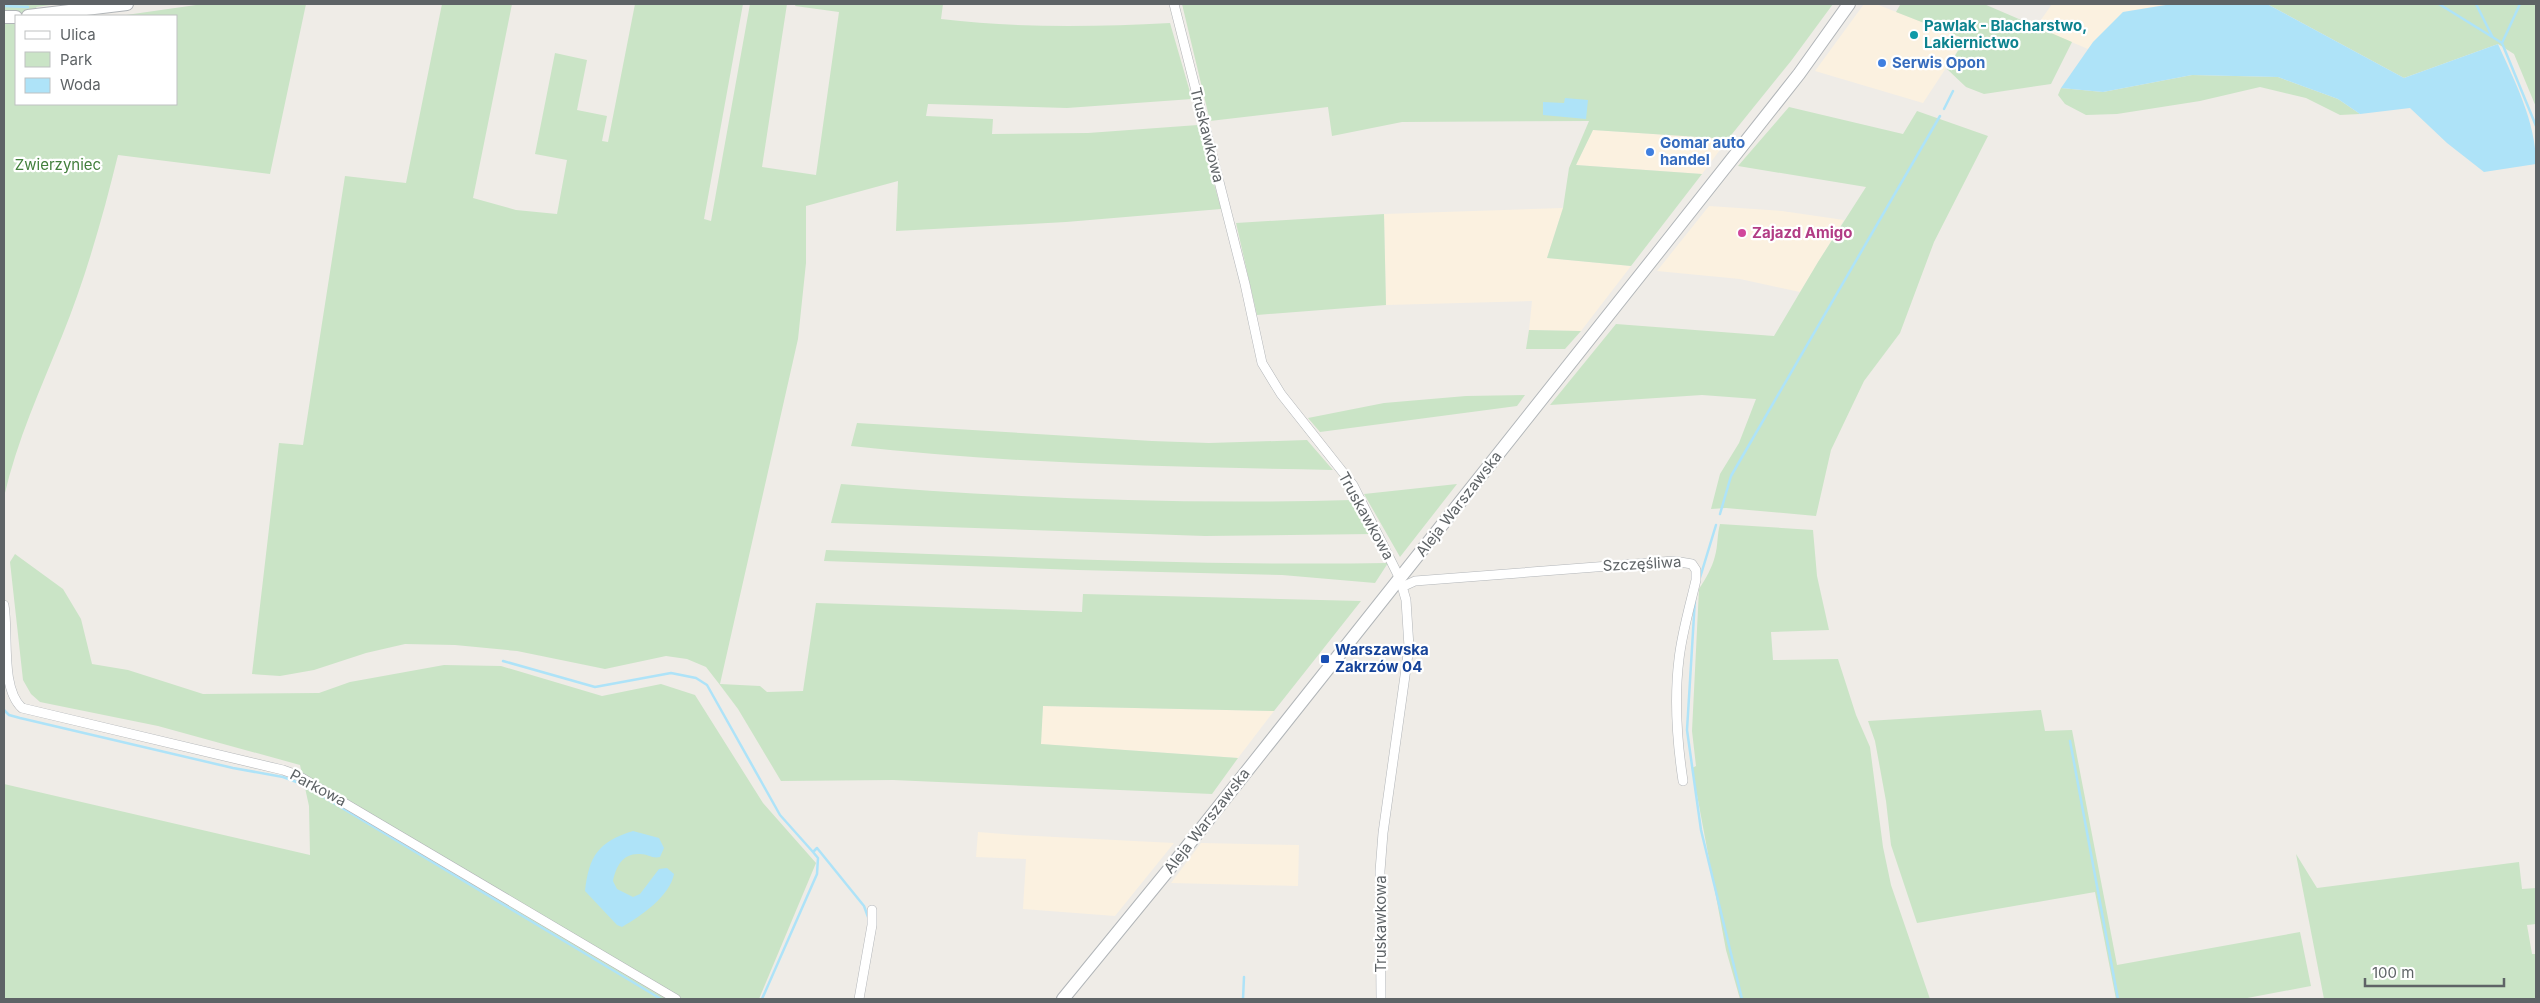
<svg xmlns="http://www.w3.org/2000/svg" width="2540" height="1003" font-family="Inter,sans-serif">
<rect width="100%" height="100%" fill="#efece7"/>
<path fill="#fbf1e0" d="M1864,4H1876L1965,39L1923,103L1815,71Z
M2052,4H2169L2123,12L2088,49L2036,27Z
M1593,130L1728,139L1702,174L1576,165Z
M1709,206L1782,211L1844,220L1800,292L1740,279L1657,271Z
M1563,208L1547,258L1631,266L1581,331L1529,330L1532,301L1386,305L1384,214Z
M1043,706L1274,711L1238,758L1040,744Z
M978,832L1016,835L1174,843L1115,916L1023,909L1026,859L976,857Z
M1201,843L1299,845L1298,886L1171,883Z"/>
<path fill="#cae4c6" d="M4,4H57L36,7L42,16H16V104H176V16H119L203,4H306L270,174L118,155C103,216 86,277 62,336C40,390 17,440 4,497Z
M442,4H512L473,198L516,210L557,214L567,160L535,154L555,53L587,60L577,110L607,116L602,141L608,142L635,4H743L704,219L711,221L750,4H787L762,167L816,175L839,12L795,6L796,4H943L941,19C1017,28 1093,27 1170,23L1192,99L1067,108L928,104L926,116L993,119L992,134L1088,133L1198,125L1221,209L1066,222L896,231L898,181L806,206V263L798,339L720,684L760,686L767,692L803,691L816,603L1082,612L1083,594L1361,601L1274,711L1043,706L1041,744L1238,758L1212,794L893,780L781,781L738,709L720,685L706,667L687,659L666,656L605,669L517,651L455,645L405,644L366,653L314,670L280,676L252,674L279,443L303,445L345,176L406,183Z
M1182,4H1833L1791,61L1728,139L1593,130L1576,165L1702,174L1631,266L1547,258L1563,208L1569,168L1589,121L1402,122L1332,136L1328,107L1210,121Z
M1899,4H1984L2072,42L2051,84L1984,94L1966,87L1947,69L1965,39L1896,12L1900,5Z
M2267,4H2536V107L2514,54L2498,44L2404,78Z
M2192,75L2278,77L2338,99L2360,114L2340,115L2306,98L2260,87L2200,101L2117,114L2086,115L2065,104L2058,95L2061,88L2103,92Z
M1789,107L1903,134L1917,111L1988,136L1934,242L1900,333L1864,381L1831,450L1816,516L1726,508L1711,509L1720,474L1739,443L1756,399L1702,395L1550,405L1616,324L1774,336L1818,262L1866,187L1738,166Z
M1384,214L1386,305L1257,315L1236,223Z
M1529,330L1581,331L1565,349H1526Z
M1525,395L1517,406L1320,432L1308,418L1384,403L1466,396Z
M857,423L1152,441L1209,443L1307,440L1333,470C1172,467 1011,464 851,446Z
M841,484C1011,498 1181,505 1352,500L1372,534L1205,536L831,523Z
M1457,484L1400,557L1364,494Z
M1720,524L1813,530L1817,576L1829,630L1771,632L1773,660L1838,659L1856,715L1870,747L1883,847L1891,885L1930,999H1740L1726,950L1692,768L1696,766L1692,731L1699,589C1706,578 1712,568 1715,556C1718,545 1717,535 1720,524Z
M826,550C1013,557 1201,566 1388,563L1375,583L1282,575L1078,570L824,561Z
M15,554L63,589L81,619L92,664L128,670L203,694L319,693L350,682L444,665L501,666L602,696L661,684L695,695L763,803L816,863L759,999H4V784L310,855L309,806L300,765L158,726L40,702L31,694L23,680L10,562Z
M2041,710L2045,731L2072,730L2117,965L2300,932L2311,986L2242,999H2116L2095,892L1917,923L1891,845L1886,801L1875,741L1868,721Z
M2296,854L2317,888L2519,862L2522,889L2536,888V924L2527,925L2532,954H2536V999H2324Z"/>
<path fill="#aee3f8" d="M2172,4H2267L2404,78L2498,44C2515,82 2536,122 2536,164L2484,172L2447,143L2410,108L2360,114L2338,99L2278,77L2192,75L2103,92L2061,88L2093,42L2123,12Z
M1565,98L1588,100L1586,119L1543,115V102L1564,103Z
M633,831L659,838L664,848L660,857C652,859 648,854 640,854C623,853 616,866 613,881L617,889L633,897L640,894L659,869L667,868L674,874C670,896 641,916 622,927L617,925L585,891C589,856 598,842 633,831Z"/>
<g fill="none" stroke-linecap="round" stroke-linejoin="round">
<path stroke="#aee3f8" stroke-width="2.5" d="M2439,4L2502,43L2536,126
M2476,4L2492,36
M4,6L28,7
M2502,43L2520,4
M1944,109L1953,91
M1720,514L1731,476L1940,116
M1699,581L1716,525
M1695,599L1687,730L1701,830L1742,999
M503,661L595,687L671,673L696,678L707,685L780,815L813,852
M4,710L9,715L20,718L233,768L283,777L302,784L661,999
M2070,741L2118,999
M762,999L817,874L818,858L813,852L817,848L864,906L868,917
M1243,999L1244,977"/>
<g stroke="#b2b5b8" stroke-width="10">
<path id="street" d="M1174,4L1245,284L1262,363L1281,394L1353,485L1400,579L1406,600L1409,647L1383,833L1380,871L1381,999
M1402,587L1415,581L1674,561L1692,564L1696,570V580C1690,606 1682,632 1679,659C1674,699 1677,741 1683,781
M4,605C9,634 0,688 22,708L283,770L297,775L676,999
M859,999L872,925V910"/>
</g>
<g stroke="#b1b5b8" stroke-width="14">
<path id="secondary" d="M28,16L127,4
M4,17H16
M1063,999L1170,868L1660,250L1799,74L1849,4"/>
</g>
<use href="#street" stroke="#fff" stroke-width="9"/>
<use href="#secondary" stroke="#fff" stroke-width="12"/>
</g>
<circle fill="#0f9aa8" stroke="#fff" stroke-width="2" cx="1914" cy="35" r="5"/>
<g fill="#3f7fe0" stroke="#fff" stroke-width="2">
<circle cx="1882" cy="63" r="5"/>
<circle cx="1650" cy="152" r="5"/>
</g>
<circle fill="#d1479c" stroke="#fff" stroke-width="2" cx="1742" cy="233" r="5"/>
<rect fill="#1a4fb4" stroke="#fff" stroke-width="2" x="1320" y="654" width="10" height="10" rx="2.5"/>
<g text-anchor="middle" stroke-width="4.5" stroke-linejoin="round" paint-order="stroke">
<g font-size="15" font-weight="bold" fill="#0d838f" stroke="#fff" text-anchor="start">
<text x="1924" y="31">Pawlak - Blacharstwo,<tspan x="1924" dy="17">Lakiernictwo</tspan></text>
</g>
<g font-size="15" font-weight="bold" fill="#366cbe" stroke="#fff" text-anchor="start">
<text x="1892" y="68">Serwis Opon</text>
<text x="1660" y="148">Gomar auto<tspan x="1660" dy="17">handel</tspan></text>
</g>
<g font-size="15" fill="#5e6366" stroke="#fff">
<text transform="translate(1207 135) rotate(76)" y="5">Truskawkowa</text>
<text transform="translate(1459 504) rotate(-52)" y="5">Aleja Warszawska</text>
<text transform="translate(1366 516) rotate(61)" y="5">Truskawkowa</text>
<text transform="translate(1642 564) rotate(-3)" y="5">Szczęśliwa</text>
<text transform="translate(318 788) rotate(28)" y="5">Parkowa</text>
<text transform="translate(1207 821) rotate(-52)" y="5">Aleja Warszawska</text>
<text transform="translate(1381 924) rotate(-90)" y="5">Truskawkowa</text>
</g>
<g font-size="15" fill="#427f3c" stroke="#fff">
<text x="58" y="170">Zwierzyniec</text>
</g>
<g font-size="15" font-weight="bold" fill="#b23c85" stroke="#fff" text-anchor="start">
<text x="1752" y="238">Zajazd Amigo</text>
</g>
<g font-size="15" font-weight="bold" fill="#164399" stroke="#fff" text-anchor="start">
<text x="1335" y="655">Warszawska<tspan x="1335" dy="17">Zakrzów 04</tspan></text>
</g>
</g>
<rect width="2540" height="1003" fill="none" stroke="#5e6366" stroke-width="10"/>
<rect x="15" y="15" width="162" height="90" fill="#ffffff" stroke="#bfc1c2"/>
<rect x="25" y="31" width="25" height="8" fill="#ffffff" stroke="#bfc1c2"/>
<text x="60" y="40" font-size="15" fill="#5e6366">Ulica</text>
<rect x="25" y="52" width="25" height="15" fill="#cae4c6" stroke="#bfc1c2"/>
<text x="60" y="65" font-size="15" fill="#5e6366">Park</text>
<rect x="25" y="78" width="25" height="15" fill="#aee3f8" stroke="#bfc1c2"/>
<text x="60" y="90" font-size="15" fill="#5e6366">Woda</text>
<path d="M2365 978v8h139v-8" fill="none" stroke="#5e6366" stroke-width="2.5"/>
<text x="2372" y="978" font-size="15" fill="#5e6366" stroke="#ffffff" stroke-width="4" paint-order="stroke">100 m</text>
</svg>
